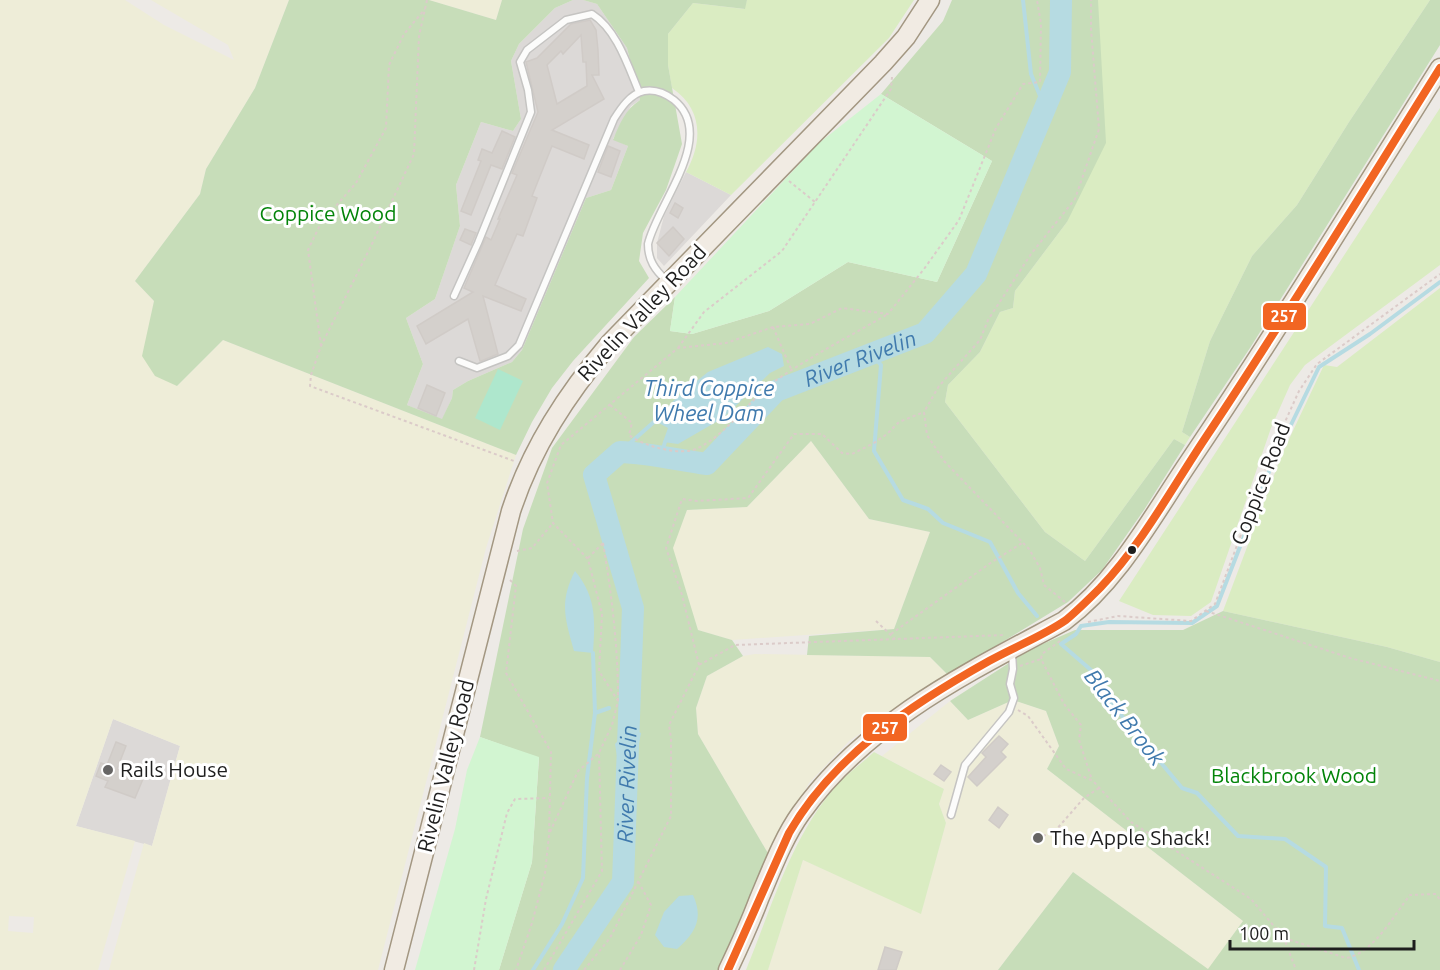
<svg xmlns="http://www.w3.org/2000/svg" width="1440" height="970" font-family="Ubuntu,sans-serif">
<rect width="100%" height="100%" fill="#edeae6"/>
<path fill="#dcd9d7" d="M573,0H583L597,4L627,48L640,100L631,106L613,139L628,146L611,190L586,198L522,350L512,362L468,381L453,390L452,398L442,420L407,405L423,364L406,318L435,299L460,226L456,185L481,122L513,131L521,119L511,61L519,44L555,8Z
M686,172L731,195L664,266L657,258V243L664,216Z
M113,719L180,746L152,846L76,826Z"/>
<path fill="#eeedd8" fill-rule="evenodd" d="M0,0H125L164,25L234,60L228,45L151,0H289L255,88L206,169L200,194L135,281L154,301L143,356L177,386L223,340L516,455L486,548L378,970H109L144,843L152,846L180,746L113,719L76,826L135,841L98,970H0ZM9,916L34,917L33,933L8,931Z
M429,0H502L496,20Z
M811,441L869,519L930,532L894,629L732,640L698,630L672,548L687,510L747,507Z
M755,654L930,657L948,675L849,741L809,783L769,855L698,734L696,708L707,676L743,656Z
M1013,700L1046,711L1059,746L1047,769L1243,921L1208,970L1073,872L998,970H768L803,860L921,913L946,823L939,804L944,789L882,756L950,701L968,720Z"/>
<path fill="#daecc2" d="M747,0H914L889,38L731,195L686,172C703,142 703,109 672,88L668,65V34L693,3L744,9Z
M1098,0H1430L1349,122L1297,205L1252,256L1210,341L1182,432L1190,437L1185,445L1174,439L1085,561L1045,532L945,402L948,385L980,352L1000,312L1013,308L1015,291L1067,222Z
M1440,108V265L1305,365L1290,385L1271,428L1211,602L1191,616L1153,615L1119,601Z
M1440,288V662L1387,647L1223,611L1282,454L1324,365L1337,367Z
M874,752L944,789L939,804L946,823L921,914L803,860L768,970H746C772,907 790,839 836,786C847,774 862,763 874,752Z"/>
<path fill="#c7ddb9" d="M289,0H429L496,20L502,0H573L555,8L519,44L511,61L521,119L513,131L481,122L456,185L460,226L435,299L406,318L423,364L407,405L442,419L452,398L453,390L468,381L512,362L522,350L586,198L611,190L628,146L613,140C620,123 625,110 640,100L627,48L597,4L583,0H747L745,9L693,3L668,34V65L682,144L666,190L643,233L639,261L649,278L573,361L552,388L532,422L516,455L223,340L177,386L155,376L142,356L154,301L135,281L200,194L206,169L255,88Z
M952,0H1098L1106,143L1067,222L1015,291L1013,308L1000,312L980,352L948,385L945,402L1045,532L1085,561L1174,439L1185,445L1144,510L1102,570L1068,602L948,675L930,657L807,655L809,636L894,629L930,532L869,519L811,441L747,507L687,510L673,548L698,630L732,640L743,656L707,676L696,708L698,734L769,855L718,970H499L532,862L539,758L480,737L523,529L552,448L634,337L675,297L670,331L692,334L769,311L848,262L937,282L992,161L881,94L943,21Z
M1430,0H1440V45L1250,348L1190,437L1182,432L1210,341L1252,256L1297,205L1349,122Z
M1223,611L1387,647L1440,662V970H998L1073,872L1208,969L1243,921L1047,769L1059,746L1046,711L1013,700L968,720L950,701L1031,649L1075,630H1183Z"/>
<path fill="#d2f5d1" d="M881,94L992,161L937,282L848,262L769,311L692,334L670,331L675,297L819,143Z
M480,737L539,757L532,862L499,970H415L455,829L467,770Z"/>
<path fill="#aee7cd" d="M498,369L523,381L500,430L475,418Z"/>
<path fill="#b6dbe2" d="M768,347L782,354L784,366L770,373L723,418L678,444L663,442L668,428L655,421L677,397L708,372Z
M575,571C597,598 595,620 593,653L574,651C565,619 559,602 575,571Z
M629,728L641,733L636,760L618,762L615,744Z
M693,895C704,919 695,933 677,949L664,947L655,935L664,912L679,896Z"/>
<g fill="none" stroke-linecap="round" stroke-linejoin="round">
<path stroke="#b6dbe2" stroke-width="4" d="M1023,0L1031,74L1045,108
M872,354L881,365L874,451L903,500L928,509L943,523L990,542L1018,593L1037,616
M620,452L655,421
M660,458L665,442
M593,653L595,713
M533,970L562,924L583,878L587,778L595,713L609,708
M1359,970L1342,928L1325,926L1326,867L1285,839L1238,836L1197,793L1182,788L1107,698L1099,677L1061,644L1076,634L1081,626L1109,622L1192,623L1217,606L1272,464L1319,367L1370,334L1440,282"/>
<path stroke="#b6dbe2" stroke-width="22" id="s1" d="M564,970L623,882L633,608L594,475L620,452C649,453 678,460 707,464L776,391L925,333L976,274L1060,72L1061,0"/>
</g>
<path fill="#d4d0cc" stroke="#d0cbc7" stroke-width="1.5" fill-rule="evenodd" d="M590,20L596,30L598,50L599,75H592L604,99L552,130L589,145L584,159L552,146L532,196L537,198L523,236L517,234L495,285L526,299L521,311L483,296L498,354L481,361H480L468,319L426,344L417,326L473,292L464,288L486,237L491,240L500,219H498L517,175L512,173L538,112L526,62L537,58L571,24ZM581,35L583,62H586L587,86L557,104L547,65L561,51L563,54Z
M502,131L515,137L502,169L491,165L471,215L461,211L481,161L478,160L482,149L492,153Z
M608,146L620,151L611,177L598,172Z
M675,203L683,208L678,218L670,213Z
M673,227L684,239L669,256L657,243Z
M465,229L476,233L471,245L460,240Z
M427,385L445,393L436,416L418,408Z
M999,736L1008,744L1001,752L1006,757L977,786L968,777L986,757L982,753Z
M116,742L126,746L117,769L143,779L135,798L105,787L108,781L96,776L101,763L107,765Z
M941,765L951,772L944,781L934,774Z
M998,807L1008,815L999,828L989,820Z
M885,947L902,952L896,970H878Z"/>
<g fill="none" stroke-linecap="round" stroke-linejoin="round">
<g stroke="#c5c4c2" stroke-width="9">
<path id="lane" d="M454,296L478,243L531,112L528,90L520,62L527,50L566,20L592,14C617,30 628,66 639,92
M459,361L477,368L508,356L519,345L614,119C621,108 630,94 644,91C655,89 665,93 674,100C718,136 657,204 648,244C648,260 655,270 666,280
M951,815L965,765L1009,712L1014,698L1010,684L1013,669L1012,653"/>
</g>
<g stroke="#a39782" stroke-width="21">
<path id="primary" d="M394,970L511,511C532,447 567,394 610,343L883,63L906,37L930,0
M728,970C739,947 750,923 759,899C771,871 783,838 801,813C867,721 967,673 1064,621C1118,581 1152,517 1189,462C1276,333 1357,200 1440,68"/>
</g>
<path stroke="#dbcbc9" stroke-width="2" stroke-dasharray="3 3" stroke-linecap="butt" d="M427,0L419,36L414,154L371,246L321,346L311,375L310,386L514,461
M789,181L815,202
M773,327L792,371
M321,346L308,250L321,223L356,183L386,128L389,65L404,34L425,9
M678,348L704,312L782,251L891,89L892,77
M610,405L632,423L629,435C643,446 682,457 698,448C730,432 749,399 778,379C813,355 852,335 888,314
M603,543C612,596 618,647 618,701
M517,551L532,548L553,523
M588,558L603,543
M510,580L516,586L506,673L551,752L549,835L545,873L532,923L516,970
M1065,602L1044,585L1040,568L1029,549L944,461L927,435L924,412L939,386L980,340L988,320L1031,254L1075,199L1099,129L1091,29V0
M1206,611L1350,658L1440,681
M876,621L895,639
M1088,622L1118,616L1191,621L1215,604L1275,444L1299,391L1317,364L1440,274
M891,634L989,564L1022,543
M1060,641L1042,654L1041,659L1064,704L1081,725L1079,740L1092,780
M699,665L682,595L666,548L682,499L697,501L748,498L794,434H822L842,453L852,454L874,443L887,434L899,422L924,412
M1020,666L1041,659
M1018,710L1028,716L1066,769L1093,781L1131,822L1251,899L1284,938L1296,970
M550,832L578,771L598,754
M1043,836L1055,831L1084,798L1099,788
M1284,938L1346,958C1373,954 1394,915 1410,895L1436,894L1440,900
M474,970L486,899L507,813L515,799L549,798
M544,970L602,871L599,753L612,725L618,701L599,671L602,614L588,559L553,523L547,483L561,445L678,348L726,343L773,327L810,324L842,308L888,314L924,269L959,220L996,128L1023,84L1040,82L1041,24L1037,0
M584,970L610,938L671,816V738L669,725L699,665L735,645L1005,635
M620,970L641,935L651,905L638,881"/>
<use href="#lane" stroke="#fcfcfb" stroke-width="6"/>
<use href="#primary" stroke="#f1ebe3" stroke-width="18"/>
<g stroke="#fff" stroke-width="12">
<path id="bus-1" d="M728,970L789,833C834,755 912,704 989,661C1014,647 1043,636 1066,620C1078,610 1089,599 1100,588C1142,544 1172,488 1206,437C1287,316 1363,191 1440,68"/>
</g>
<use href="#bus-1" stroke="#f26522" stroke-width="8"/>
</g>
<circle fill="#1e1e1e" stroke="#fff" stroke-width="2" cx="1132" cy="550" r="5"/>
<g fill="#666564" stroke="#fff" stroke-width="2">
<circle cx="108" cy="770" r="6"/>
<circle cx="1038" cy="838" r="6"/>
</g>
<g text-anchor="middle" stroke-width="6" stroke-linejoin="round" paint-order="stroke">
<g font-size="21" fill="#038409" stroke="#fff">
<text x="328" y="221">Coppice Wood</text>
<text x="1294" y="783">Blackbrook Wood</text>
</g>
<g font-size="21" fill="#1e1e1e" stroke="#fff">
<text transform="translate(642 313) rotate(-47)" y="7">Rivelin Valley Road</text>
<text transform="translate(1261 484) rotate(-69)" y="7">Coppice Road</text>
<text transform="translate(446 766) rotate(-76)" y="7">Rivelin Valley Road</text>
</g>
<g font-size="21" fill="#1e1e1e" stroke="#fff" text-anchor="start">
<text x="120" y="777">Rails House</text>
<text x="1050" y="845">The Apple Shack!</text>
</g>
<g font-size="22" font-style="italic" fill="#407aad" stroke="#fff">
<text dy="8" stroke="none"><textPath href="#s1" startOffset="832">River Rivelin</textPath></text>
<text x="709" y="396">Third Coppice<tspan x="709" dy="25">Wheel Dam</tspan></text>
<text transform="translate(1125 717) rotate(52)" y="8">Black Brook</text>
<text dy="8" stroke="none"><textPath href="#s1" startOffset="204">River Rivelin</textPath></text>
</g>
</g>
<g stroke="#fff" stroke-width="2">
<rect x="1262" y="302" width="45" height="29" rx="6" fill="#f26522"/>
<rect x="862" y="713" width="46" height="29" rx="6" fill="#f26522"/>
</g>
<g font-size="16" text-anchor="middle" font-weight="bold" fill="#fff">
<text x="1284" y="322">257</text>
<text x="885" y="734">257</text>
</g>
<path d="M1230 940v9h184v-9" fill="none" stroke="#1e1e1e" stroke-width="3"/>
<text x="1239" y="940" font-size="18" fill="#1e1e1e" stroke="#ffffff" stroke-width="4.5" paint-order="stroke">100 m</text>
</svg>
